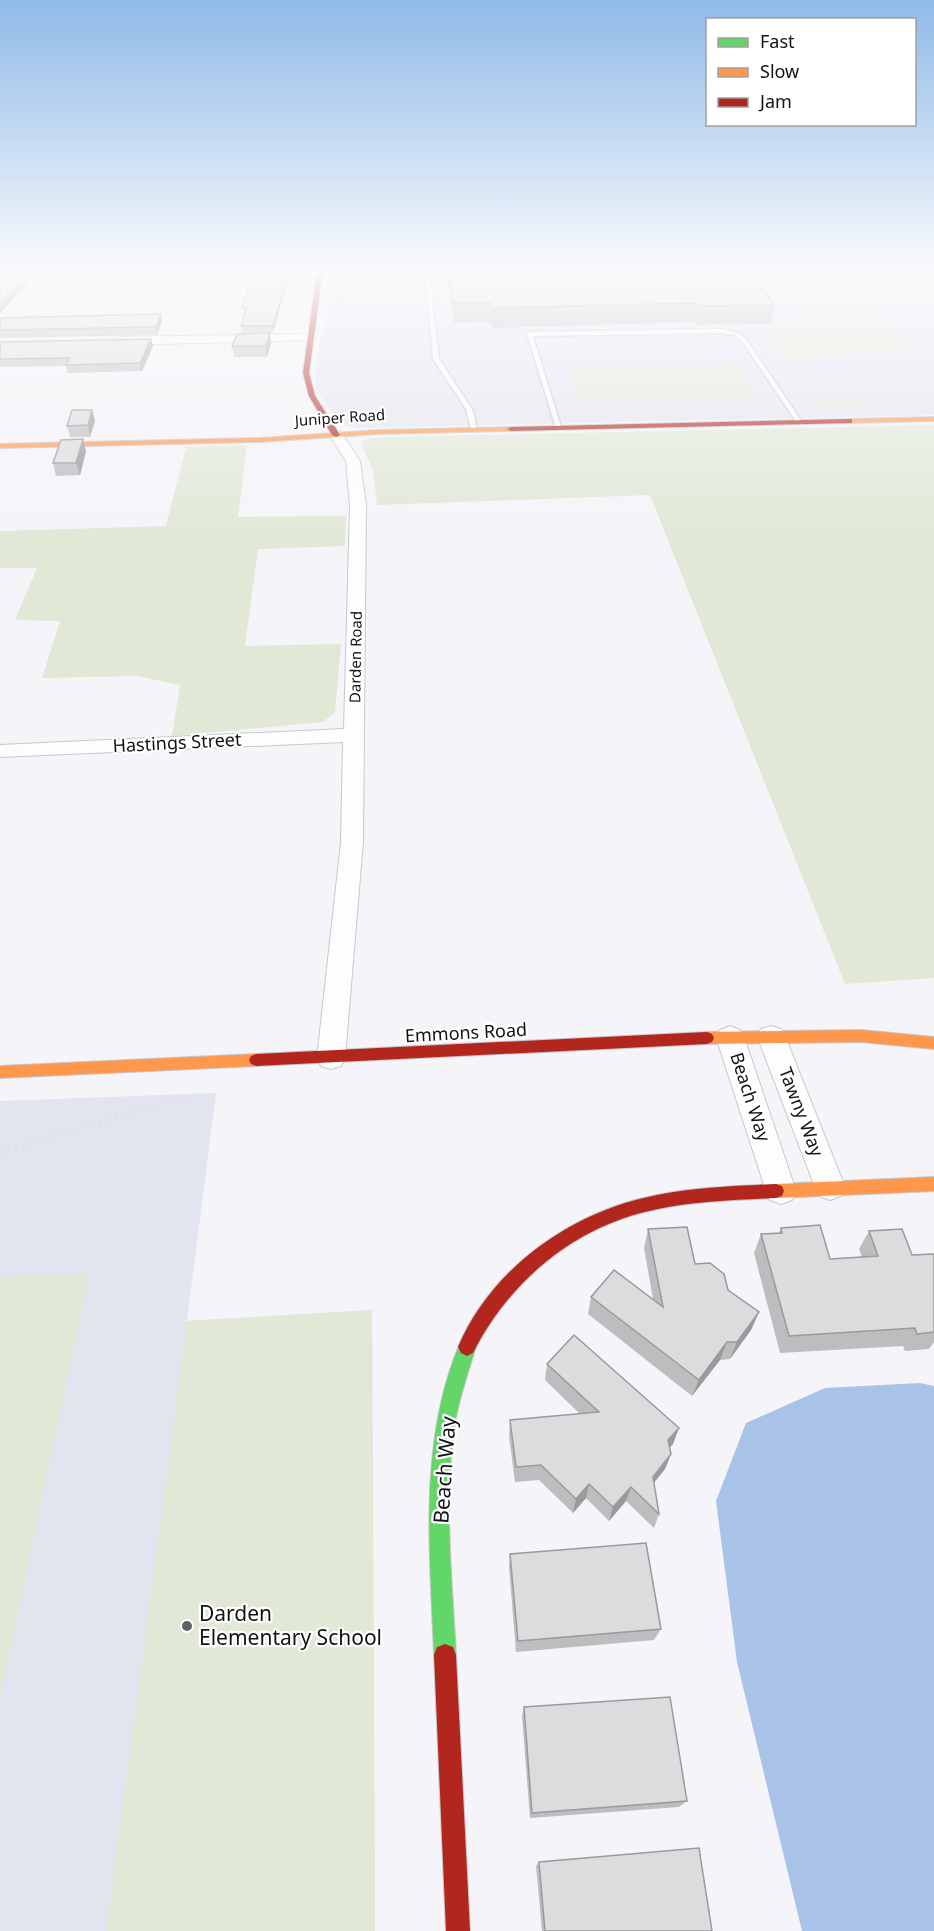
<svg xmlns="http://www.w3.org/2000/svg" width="934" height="1931" font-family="'Noto Sans',sans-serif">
<rect width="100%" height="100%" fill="#f4f4f9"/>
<path fill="#e2e5ef" d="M327,270H934V415L356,428L338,423L315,387L319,339L326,325L330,284L326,278Z
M216,1093L187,1321L372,1310L375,1931H0V1101Z"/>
<path fill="#e1e8d6" d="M835,313H869L902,344L903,352L787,358L774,334L781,322L808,315Z
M736,364L757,397L579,401L568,367Z
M859,398L866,406L819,407L813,399Z
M934,425V978L845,984L650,495L377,505L373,470L362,446V442L368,439L382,437Z
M247,445L238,517L346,516L345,546L258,549L245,646L341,644L335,712L323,722L172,736L180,685L137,676L42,678L60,621L15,620L37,568H0V531L166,526L186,447Z
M89,1274L0,1697V1277Z
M372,1310L375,1931H106L187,1321Z"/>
<path fill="#a9c3e8" d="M920,1383L934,1386V1931H802L737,1662L716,1501L746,1423L825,1388Z"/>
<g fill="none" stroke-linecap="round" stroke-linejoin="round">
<g stroke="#c7c8cc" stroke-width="3">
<path id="lane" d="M425,270H429L439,359L472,409L475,418L476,430L471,429L466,409L433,359Z
M722,329L738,333L746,339L802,422L801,423H797L742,341L734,335L722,333L533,336L561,427L556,428L527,334L530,332Z"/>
</g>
<g stroke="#c7c8cc" stroke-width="2">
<path id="street" d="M88,270H289L284,273L0,278V272Z
M310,334L316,338L314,340L119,345L113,341L119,337Z
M336,431L341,432L360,461L366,506L363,842L345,1058L341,1066L331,1069L321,1066L317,1058L341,842L343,742L0,757V745L344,729L350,506L346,461L329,435Z
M730,1026L740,1030L744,1037L796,1191L792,1200L781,1204L770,1200L766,1191L716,1037L720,1030Z
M771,1026L781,1029L785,1036L845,1187L841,1196L830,1200L819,1196L815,1187L757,1036L761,1029Z"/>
</g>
<g stroke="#c7c8cc" stroke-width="2">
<path id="fast" d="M467,1338L473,1341L476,1347C468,1372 460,1396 455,1422C443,1499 452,1578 456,1655L453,1663L445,1666L437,1663L434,1655C430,1550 418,1440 461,1341Z"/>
</g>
<g stroke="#c7c8cc" stroke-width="2">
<path id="slow" d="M934,417V421L849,423L845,421L849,419Z
M511,427L515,429L514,431L378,434L260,442L0,448V444L260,438L378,430Z
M861,1030L934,1037V1049L861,1042L707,1044L702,1042L700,1038L702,1034L707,1032Z
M256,1054L261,1056L263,1060L261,1064L256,1066L0,1078V1066Z
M934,1177V1191L776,1198L770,1196L768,1191L770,1186L776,1184Z"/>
</g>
<g stroke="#c7c8cc" stroke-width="2">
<path id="jam" d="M317,270H323L309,373L315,396L340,435L336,437L332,435L309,396L303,373Z
M849,419H852V423L511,431L507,429L511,427Z
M707,1032L712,1034L714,1038L712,1042L707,1044L256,1066L251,1064L249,1060L251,1056L256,1054Z
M776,1184L782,1186L784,1191L782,1196L776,1198C736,1200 696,1201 658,1209C576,1225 510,1280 473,1353L467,1356L461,1353L458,1347C492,1267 573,1211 657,1195C697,1187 736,1186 776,1184Z
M445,1644L453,1647L456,1655L470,1931H446L434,1655L437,1647Z"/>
</g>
<path stroke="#e0e0e2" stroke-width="1.5" stroke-dasharray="1 2" stroke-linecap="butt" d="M337,287L359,290L416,289
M336,296L355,291
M333,309L357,317
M333,321L359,317H418
M778,366L934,364"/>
<path stroke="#e0e0e2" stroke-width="4.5" stroke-dasharray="2 6" stroke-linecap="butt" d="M0,1153L191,1094"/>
<use href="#lane" fill="#fdfdfe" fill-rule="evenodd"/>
<use href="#street" fill="#fdfdfe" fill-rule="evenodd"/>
<use href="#fast" fill="#63d668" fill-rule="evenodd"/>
<use href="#slow" fill="#ff974d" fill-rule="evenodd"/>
<use href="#jam" fill="#b3261e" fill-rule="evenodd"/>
</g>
<path fill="#bdbdc0" d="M255,270H291L273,332L242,333L241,326L245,314H243L242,307Z
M446,270H736L775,305L771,324L696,325L695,322L492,328L491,322L454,323Z
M161,314L162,322L157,335L0,338V318Z
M270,333L271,343L267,357H234L232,346Z
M0,342L153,346L142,371L68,373L66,366L0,367Z
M92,410L95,421L90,437H70L67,426Z
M86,451L80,475L56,476L53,463Z
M781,1228L830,1259L862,1257L859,1249L869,1231L912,1255L934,1254V1342L929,1349L905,1351L903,1346L780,1353L754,1253L761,1234H778Z
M648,1229L695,1264L728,1290L759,1312L751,1330L730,1359L720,1360L692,1396L588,1314L591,1297L653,1299L644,1248Z
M547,1364L673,1444L669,1447L671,1454L665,1469L654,1483L659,1514L654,1528L626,1501L609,1521L586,1498L573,1513L539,1480L515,1482L509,1436L510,1420L580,1414L545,1380Z
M510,1554L661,1629L654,1640L516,1652L509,1567Z
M524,1707L687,1801L679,1807L530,1818L522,1716Z
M539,1862L712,1931H542L536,1866Z"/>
<path fill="#9a9a9c" d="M289,270H291L273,332V326Z
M28,273L29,280L0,314V304Z
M161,314L162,322L157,335L156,327Z
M270,333L271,343L267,357L266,346Z
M151,339L153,346L142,371L140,363Z
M92,410L95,421L90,437L88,425Z
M83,439L86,451L80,475L76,463Z
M759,1312L751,1330L730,1359L737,1342Z
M727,1342L720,1360L692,1396L699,1380Z
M679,1428L673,1444L662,1456L668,1440Z
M671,1454L665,1469L647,1491L653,1477Z
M589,1484L586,1498L573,1513L576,1499Z
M631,1487L626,1501L609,1521L613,1507Z"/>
<path fill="#dcdcdf" stroke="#9a9a9c" stroke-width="1.5" d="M255,270H289L273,326H241L247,307H242Z
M448,270H736L737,272H748L775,305L699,306L697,303L492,308L491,303H453Z
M0,273H28L0,304Z
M161,314L156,327L0,330V318Z
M270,333L266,346H232L237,334Z
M151,339L140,363L66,365L70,358L0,359V342Z
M72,410H92L88,425L67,426Z
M83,439L76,463H53L61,440Z
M820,1225L830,1259L878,1256L869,1231L902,1229L912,1255L934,1254V1332L917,1334L915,1328L789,1336L761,1234L782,1233L781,1228Z
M687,1227L695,1264L710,1263L724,1274L728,1290L759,1312L737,1342H727L699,1380L591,1297L614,1270L663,1307L648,1229Z
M574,1335L679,1428L668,1440L671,1454L653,1477L659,1514L631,1487L613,1507L589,1484L576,1499L541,1465L516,1467L510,1420L599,1412L547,1364Z
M646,1543L661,1629L518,1641L510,1554Z
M670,1697L687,1801L532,1813L524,1707Z
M699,1848L712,1931H545L539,1862Z"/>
<linearGradient id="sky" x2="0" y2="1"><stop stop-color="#8fbae8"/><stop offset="0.5" stop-color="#fafafc"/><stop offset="1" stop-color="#fafafc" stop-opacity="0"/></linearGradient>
<rect width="934" height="541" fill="url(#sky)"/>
<circle fill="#606165" stroke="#fff" stroke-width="2" cx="187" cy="1626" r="6"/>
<g text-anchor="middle" stroke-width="4.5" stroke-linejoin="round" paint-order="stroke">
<g font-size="15" fill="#111215" stroke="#fff">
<text transform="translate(340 418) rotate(-4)" y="5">Juniper Road</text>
<text transform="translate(356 657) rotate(-89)" y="5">Darden Road</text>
</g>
<g font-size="18" fill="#111215" stroke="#fff">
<text transform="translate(177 743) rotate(-3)" y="6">Hastings Street</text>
<text transform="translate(466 1033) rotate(-3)" y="6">Emmons Road</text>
<text transform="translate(750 1097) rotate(72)" y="6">Beach Way</text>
<text transform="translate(801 1112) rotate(69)" y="6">Tawny Way</text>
</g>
<g font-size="21" fill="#111215" stroke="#fff">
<text transform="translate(445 1470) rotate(-86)" y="7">Beach Way</text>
</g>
<g font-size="21" fill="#111215" stroke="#fff" text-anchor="start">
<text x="199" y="1621">Darden<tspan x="199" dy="24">Elementary School</tspan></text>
</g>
</g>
<rect x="706" y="18" width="210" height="108" fill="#ffffff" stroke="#a0a0a1" stroke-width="1.5"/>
<rect x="718" y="38" width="30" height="9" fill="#63d668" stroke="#a0a0a1" stroke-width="1.5"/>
<text x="760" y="48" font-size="18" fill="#111215">Fast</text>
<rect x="718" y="68" width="30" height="9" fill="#ff974d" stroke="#a0a0a1" stroke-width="1.5"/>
<text x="760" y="78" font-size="18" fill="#111215">Slow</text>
<rect x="718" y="98" width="30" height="9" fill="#b3261e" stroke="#a0a0a1" stroke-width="1.5"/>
<text x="760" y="108" font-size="18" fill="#111215">Jam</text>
</svg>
